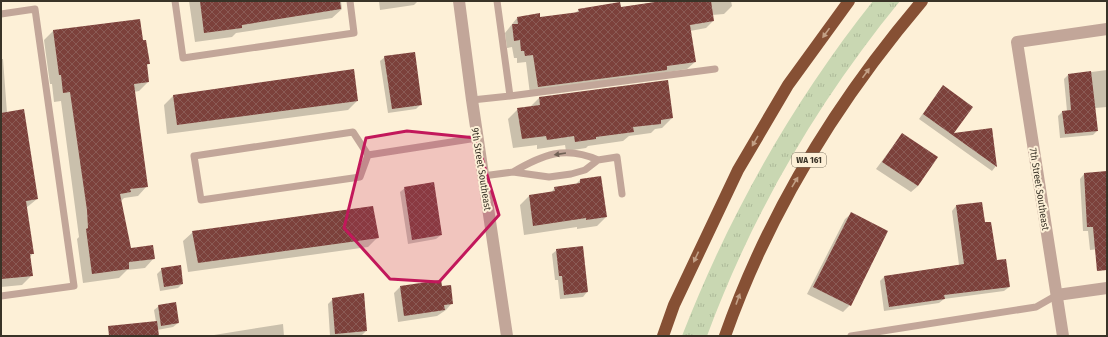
<svg xmlns="http://www.w3.org/2000/svg" width="1108" height="337" font-family="'Fira Sans Condensed',sans-serif">
<defs>
<pattern id="grass-tufts" width="24" height="20" patternUnits="userSpaceOnUse"><rect width="24" height="20" fill="#c9d7b2"/><path d="M3 7l-1-3M5 7V3M7 7l1-3M15 17l-1-3M17 17v-4M19 17l1-3" fill="none" stroke="#adb999"/></pattern>
<pattern id="building-cross-hatch" width="8" height="8" patternUnits="userSpaceOnUse"><rect width="8" height="8" fill="#7c413b"/><path d="M0 0l8 8M0 8l8-8" fill="none" stroke="#8a5b55"/></pattern>
</defs>
<rect width="100%" height="100%" fill="#fdf0d7"/>
<path fill="url(#grass-tufts)" d="M873,1H900C818,101 752,214 707,336H682C729,215 792,103 873,1Z"/>
<path fill="#0003" d="M189,1H341L342,9L332,18L236,33L232,37L195,42Z
M379,1H418L414,5L380,10Z
M661,1H731L732,6L724,14L712,15L713,21L706,28L690,31L695,62L687,69L530,94L526,62L517,63V58H514L512,47L507,48L505,33L517,18H540L575,13L579,10L620,8Z
M53,31L142,41L149,64L146,66L148,82L139,91L134,92L147,186L138,196L124,198L121,201L130,249L154,258L145,268L127,270L119,278L83,283L77,239L79,237L61,101L54,102L52,84H50L44,40Z
M385,57L421,104L416,109L388,113L380,61Z
M1,59H3L7,113L37,199L26,208L33,253L30,257L32,275L22,285L1,287Z
M1107,70V107L1095,108L1097,131L1093,135L1060,138L1058,116L1063,111H1067L1064,79L1068,75Z
M939,91L952,134L992,129L996,166L992,171L919,119Z
M173,96L357,101L348,110L167,134L164,105Z
M539,98L672,118L662,128L655,129L651,133L629,136L623,141L588,146L586,148L566,151L565,145L537,149V145L513,148L508,119L518,109L530,107Z
M902,134L918,186L911,192L876,169Z
M1107,172V248L1090,250L1088,231H1083L1080,179L1084,174Z
M580,180L606,217L597,226L577,229V227L524,235L520,205L529,196L550,193L555,188L575,185Z
M405,188L441,235L436,239L408,244L400,192Z
M956,206L984,224L996,262L1009,287L1004,291L944,299L939,303L884,311L880,281L884,277L959,265L952,211Z
M852,213L850,305L843,312L807,294L845,219Z
M193,232L378,237L368,247L188,272L183,241Z
M557,250L587,292L583,297L560,299L558,280H555L552,254Z
M162,269L182,284L178,288L160,291L157,274Z
M440,281L441,287L452,303L446,310L437,316L398,322L394,293L400,287Z
M364,294L366,331L361,336H330L328,304L333,299Z
M159,306L178,323L173,327L157,330L158,336H129L156,322L154,310Z
M283,324L284,336H213L214,335Z"/>
<path fill="url(#building-cross-hatch)" d="M200,1H340L341,9L242,25V28L204,33Z
M662,1H711L714,21L690,25L696,62L667,66V70L538,87L533,55L525,56L524,51H521L520,40L514,41L512,24H518L517,17L540,13V17L579,12L578,9L620,2L621,7Z
M140,19L143,40H146L150,64H147L149,82L134,84L148,187L130,189L131,192L120,194L131,248L153,245L155,259L129,262V269L92,274L86,229L88,228L87,210L70,92L63,93L61,75H59L53,30Z
M415,52L422,105L392,109L384,56Z
M354,69L358,101L177,125L173,95Z
M1091,71L1098,131L1065,134L1062,111L1071,110L1068,74Z
M668,80L673,118L661,120V124L633,127L634,132L596,137V139L575,142L574,136L547,140L546,136L522,139L517,108L540,105L539,97Z
M943,85L973,107L954,133L992,128L997,167L923,114Z
M24,109L38,199L26,201L34,254H30L33,276L1,279V113Z
M902,133L938,157L918,186L882,162Z
M1107,171V270L1097,271L1093,227H1087L1084,173Z
M601,176L607,217L586,220V218L533,226L529,195L555,191L554,187L580,183V179Z
M434,182L442,235L412,240L404,187Z
M982,202L985,222H991L997,260L1006,259L1010,287L944,295L945,299L889,307L884,276L964,264L956,205Z
M373,206L379,238L198,263L192,231Z
M851,212L888,231L851,306L813,287Z
M583,246L588,292L564,295L562,276H559L556,249Z
M181,265L183,284L164,287L161,268Z
M441,280L442,286L451,285L453,304L444,305L445,310L404,316L400,286Z
M364,293L367,331L335,334L332,298Z
M176,302L179,323L161,326L158,305Z
M157,321L159,336H109L108,326Z"/>
<g fill="none" stroke-linecap="round" stroke-linejoin="round">
<path stroke="#c2a699" stroke-width="7" d="M175,1L183,58L354,33L350,1
M497,1L510,96L715,69
M1,14L35,9L74,286L1,296
M472,100L510,96
M368,155L360,177L201,200L194,156L353,132L368,155L477,138
M513,172C542,155 565,145 598,160
M483,176L513,172L549,177L571,174L585,170L598,160L617,157L622,194
M851,336L1036,307L1057,295"/>
<path stroke="#c2a699" stroke-width="12" d="M459,1L472,100L507,336
M1057,295L1107,288
M1063,336L1017,42L1107,29"/>
<path stroke="#865034" stroke-width="12" d="M663,336L674,305L738,170L788,85L849,1
M725,336C768,214 838,100 922,1"/>
</g>
<defs><path id="oneway-solid" d="M-6-.8H1V-3.2L6.5 0L1 3.2V.8H-6Z"/></defs>
<g fill="#c2a086">
<use href="#oneway-solid" transform="translate(826 33) rotate(126)"/>
<use href="#oneway-solid" transform="translate(866 73) rotate(-54)"/>
<use href="#oneway-solid" transform="translate(755 141) rotate(120)"/>
<use href="#oneway-solid" transform="translate(795 182) rotate(-59)"/>
<use href="#oneway-solid" transform="translate(696 257) rotate(115)"/>
<use href="#oneway-solid" transform="translate(738 299) rotate(-70)"/>
</g>
<use fill="#706155" href="#oneway-solid" transform="translate(560 154) rotate(171)"/>
<path fill="#c2185b" fill-opacity="0.2" stroke="#c2185b" stroke-width="3" stroke-linejoin="round" d="M407,131L476,138L499,215L439,282L390,279L344,228L366,138Z"/>
<g text-anchor="middle" stroke-width="4" stroke-linejoin="round" paint-order="stroke">
<rect fill="#fdf0d7" stroke="#746c5c" stroke-width="1" x="792" y="153" width="34" height="14" rx="3"/>
<g font-size="9" font-weight="bold" fill="#393327">
<text x="809" y="163">WA 161</text>
</g>
<g font-size="10" fill="#393327" stroke="#fdf0d7">
<text transform="translate(482 169) rotate(81)" y="4">9th Street Southeast</text>
<text transform="translate(1040 189) rotate(81)" y="4">7th Street Southeast</text>
</g>
</g>
<rect width="1108" height="337" fill="none" stroke="#393327" stroke-width="4"/>
</svg>
